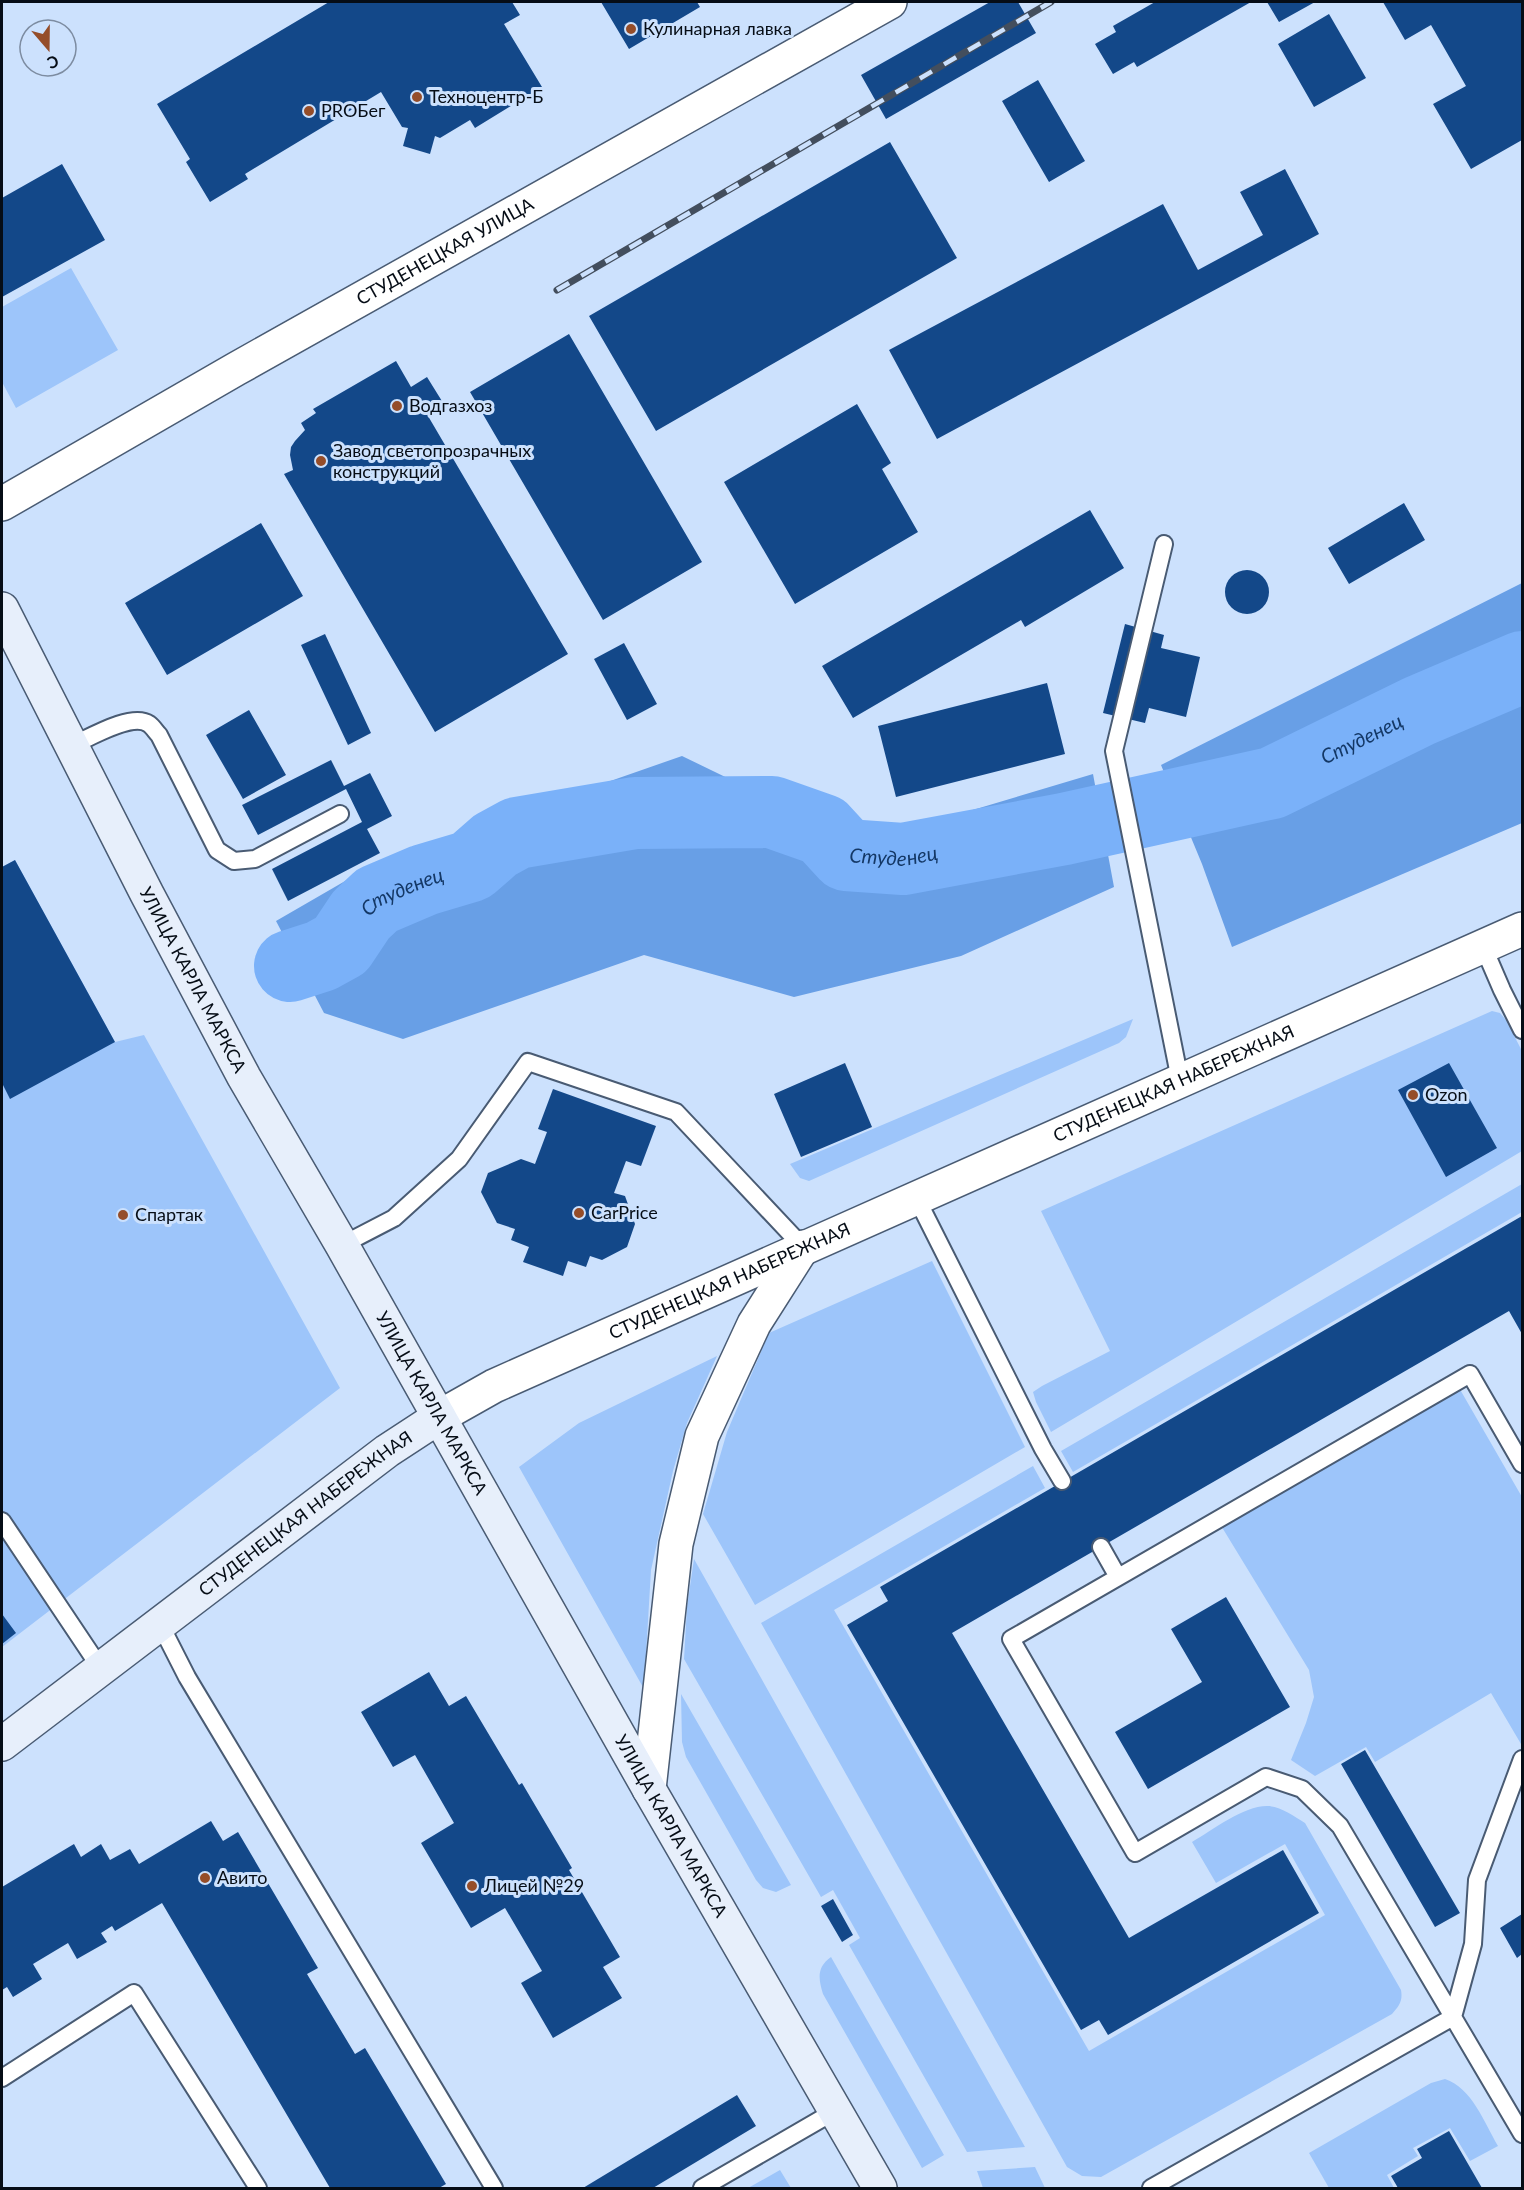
<svg xmlns="http://www.w3.org/2000/svg" width="1524" height="2190" font-family="Lato,sans-serif">
<rect width="100%" height="100%" fill="#cce1fd"/>
<path fill="#9dc5fa" d="M71,268L118,350L16,408L2,382V307Z
M15,860L115,1042L144,1035L340,1388L2,1647V867Z
M1492,1011L1500,1013L1506,1020L1522,1051V1151L1051,1432L1036,1402L1033,1392L1042,1386L1110,1351L1041,1211Z
M1133,1019L1126,1037L1119,1043L809,1181L800,1178L790,1164Z
M1522,1184V1212L1073,1472L1061,1451Z
M932,1261L1025,1447L755,1605L703,1514L727,1432L769,1333Z
M717,1356L687,1423L673,1471L651,1570L644,1689L519,1467L579,1423Z
M1458,1386L1522,1497V1741L1521,1744L1491,1693L1375,1762L1366,1747L1315,1776L1291,1760L1306,1723L1314,1697L1309,1670L1220,1524Z
M1033,1466L1045,1488L834,1610L1089,2051L1325,1915L1285,1844L1216,1883L1192,1842C1213,1830 1243,1806 1267,1806C1280,1806 1294,1816 1305,1823L1401,1990C1403,2001 1399,2006 1392,2014L1101,2177L1082,2176L1067,2167L761,1623Z
M694,1559L1025,2147L967,2152L849,1945L860,1938L833,1890L821,1897L684,1659L687,1607Z
M681,1694L791,1885L776,1892L763,1888L756,1880L686,1757L682,1742Z
M831,1957L944,2155L922,2168L823,1994C818,1978 817,1967 831,1957Z
M1445,2079C1472,2088 1484,2122 1498,2146L1470,2161L1450,2128L1413,2148L1418,2156L1387,2175L1394,2188H1329L1309,2153L1431,2083Z
M1035,2167L1045,2188H983L977,2171Z
M780,2170L791,2188H748Z"/>
<path fill="#689fe6" d="M1522,583V823L1232,947L1202,864L1161,765Z
M682,756L862,843L1093,774L1114,887L961,956L794,997L644,955L403,1039L324,1013L276,921L378,862Z"/>
<g fill="none" stroke-linecap="round" stroke-linejoin="round">
<path stroke="#7ab1f9" stroke-width="72" id="s1" d="M290,966L321,956L341,945L361,915L377,900L424,880L471,866L495,845L517,833L635,813L772,812L823,830L846,855L903,859L1064,829L1272,783L1419,711L1522,667"/>
</g>
<path fill="#134889" d="M329,2H512L520,15L504,24L542,87L475,128L470,120L440,138L435,136L430,154L403,146L408,128L402,127L381,92L245,174L248,179L210,202L186,162L190,159L157,104Z
M601,2H697L700,7L629,49Z
M990,2H1018L1036,33L886,119L861,75Z
M1155,2H1251L1137,67L1134,62L1113,74L1095,44L1116,32L1113,26Z
M1267,2H1315L1279,22Z
M1383,2H1521L1522,140L1471,169L1433,104L1466,86L1431,25L1405,40Z
M1329,14L1366,78L1314,107L1278,44Z
M1038,80L1085,161L1049,182L1002,101Z
M890,142L957,258L656,431L589,316Z
M62,164L105,240L2,297V198Z
M1285,169L1319,234L937,439L889,350L1163,204L1198,270L1263,235L1240,192Z
M569,334L702,562L603,620L470,392Z
M396,361L411,387L427,377L445,406L428,416L568,654L435,732L284,474L293,470L290,455L291,447L295,441L305,430L301,423L316,413L313,409Z
M857,404L891,463L882,469L918,532L795,604L724,482Z
M1404,503L1425,540L1349,584L1328,548Z
M1090,510L1124,568L1025,627L1021,620L853,718L822,666Z
M261,523L303,596L167,675L125,603Z
M1225 592a22 22 0 1 1 44 0a22 22 0 1 1-44 0Z
M1125,624L1164,635L1161,648L1200,657L1186,717L1149,708L1145,723L1103,713Z
M325,634L371,733L348,745L301,645Z
M624,643L657,704L627,720L594,659Z
M1047,683L1065,754L896,797L878,726Z
M249,710L286,775L243,799L206,735Z
M331,760L344,786L370,773L392,816L367,829L380,853L288,901L272,869L362,822L346,789L258,835L242,805Z
M15,860L115,1042L10,1099L2,1083V867Z
M845,1063L872,1127L801,1157L774,1094Z
M1449,1063L1497,1148L1446,1177L1398,1090Z
M553,1089L656,1126L641,1166L626,1161L614,1193L625,1196L635,1224L627,1247L602,1260L590,1256L586,1267L568,1261L563,1276L523,1262L529,1247L511,1240L515,1229L497,1223L481,1192L488,1173L521,1159L535,1164L547,1132L538,1129Z
M1522,1216V1334L1509,1311L952,1633L1129,1938L1283,1850L1319,1913L1108,2035L1099,2020L1081,2030L847,1625L888,1601L880,1587Z
M1226,1597L1290,1707L1148,1789L1115,1732L1202,1682L1171,1629Z
M2,1614L16,1633L2,1644Z
M429,1672L449,1706L466,1696L519,1785L522,1783L572,1868L569,1870L620,1957L603,1967L622,1998L553,2038L521,1983L542,1971L505,1908L471,1928L421,1843L454,1823L415,1755L393,1767L361,1712Z
M1365,1750L1460,1913L1435,1927L1341,1764Z
M211,1821L223,1841L238,1832L318,1968L307,1974L355,2054L365,2048L446,2184L439,2188H330L162,1903L115,1931L112,1926L101,1933L107,1942L77,1959L68,1943L33,1964L42,1979L13,1997L7,1987L2,1990V1887L74,1844L81,1857L101,1844L110,1860L130,1849L139,1864Z
M833,1899L853,1935L842,1942L821,1906Z
M1522,1914V1954L1517,1958L1500,1928Z
M737,2095L756,2126L653,2188H583Z
M1449,2131L1482,2188H1398L1391,2176L1422,2158L1417,2149Z"/>
<g fill="none" stroke-linecap="round" stroke-linejoin="round">
<g stroke="#495b73" stroke-width="20">
<path id="service" d="M1164,544L1114,751L1180,1080
M71,746C89,738 132,712 149,724C153,727 156,732 159,735L217,850L234,861L255,859L340,814
M1483,946L1502,990L1522,1030
M916,1197L1043,1449L1062,1481
M342,1245L394,1218L459,1159L528,1062L676,1112L803,1247
M2,1521L101,1669
M1101,1547L1118,1577
M160,1624L187,1677L494,2188
M1522,1759L1477,1880L1473,1944L1453,2017L1522,2134
M2,2078L134,1993L258,2188
M702,2188L835,2111
M1151,2188L1453,2017L1340,1826L1302,1789L1266,1777L1135,1853L1011,1639L1470,1374L1522,1464"/>
</g>
<g stroke="#495b73" stroke-width="36">
<g id="minor">
<path id="s2" d="M2,504L236,369L890,2"/>
</g>
</g>
<g stroke="#495b73" stroke-width="36">
<g id="tertiary">
<path id="s3" d="M439,1417L494,1386L1522,929"/>
<path d="M649,1789L676,1544L702,1436L754,1324L803,1247"/>
</g>
</g>
<g stroke="#495b73" stroke-width="36">
<g id="secondary">
<path id="s4" d="M2,609L147,894L244,1077L342,1245L649,1789L880,2188"/>
<path id="s5" d="M2,1744L387,1451L439,1417"/>
</g>
</g>
<use href="#service" stroke="#fff" stroke-width="16"/>
<use href="#minor" stroke="#fff" stroke-width="33"/>
<use href="#tertiary" stroke="#fff" stroke-width="33"/>
<use href="#secondary" stroke="#e7effb" stroke-width="33"/>
<g stroke="#434e5d" stroke-width="7">
<path id="rail" d="M557,290L1051,2"/>
</g>
<use href="#rail" stroke="#cce1fd" stroke-width="4.5" stroke-dasharray="14" stroke-linecap="butt"/>
</g>
<g fill="#954d29" stroke="#cce1fd" stroke-width="2">
<circle cx="631" cy="29" r="6"/>
<circle cx="417" cy="97" r="6"/>
<circle cx="309" cy="111" r="6"/>
<circle cx="397" cy="406" r="6"/>
<circle cx="321" cy="461" r="6"/>
<circle cx="1413" cy="1095" r="6"/>
<circle cx="579" cy="1213" r="6"/>
<circle cx="123" cy="1215" r="6"/>
<circle cx="205" cy="1878" r="6"/>
<circle cx="472" cy="1886" r="6"/>
</g>
<g text-anchor="middle" stroke-width="6" stroke-linejoin="round" paint-order="stroke">
<g font-size="18" fill="#060d16" stroke="#cce1fd" text-anchor="start">
<text x="643" y="35">Кулинарная лавка</text>
<text x="429" y="103">Техноцентр-Б</text>
<text x="321" y="117">PROБег</text>
<text x="409" y="412">Водгазхоз</text>
<text x="333" y="457">Завод светопрозрачных<tspan x="333" dy="21">конструкций</tspan></text>
<text x="1425" y="1101">Ozon</text>
<text x="591" y="1219">CarPrice</text>
<text x="135" y="1221">Спартак</text>
<text x="217" y="1884">Авито</text>
<text x="484" y="1892">Лицей №29</text>
</g>
<g font-size="18" fill="#060d16" stroke="#cce1fd">
<text dy="6" stroke="none"><textPath href="#s2" startOffset="510">СТУДЕНЕЦКАЯ УЛИЦА</textPath></text>
<text dy="6" stroke="none"><textPath href="#s4" startOffset="417">УЛИЦА КАРЛА МАРКСА</textPath></text>
<text dy="6" stroke="none"><textPath href="#s3" startOffset="807">СТУДЕНЕЦКАЯ НАБЕРЕЖНАЯ</textPath></text>
<text dy="6" stroke="none"><textPath href="#s3" startOffset="321">СТУДЕНЕЦКАЯ НАБЕРЕЖНАЯ</textPath></text>
<text dy="6" stroke="none"><textPath href="#s4" startOffset="903">УЛИЦА КАРЛА МАРКСА</textPath></text>
<text dy="6" stroke="none"><textPath href="#s5" startOffset="381">СТУДЕНЕЦКАЯ НАБЕРЕЖНАЯ</textPath></text>
<text dy="6" stroke="none"><textPath href="#s4" startOffset="1389">УЛИЦА КАРЛА МАРКСА</textPath></text>
</g>
<g font-size="20" font-style="italic" fill="#143866" stroke="#cce1fd">
<text dy="7" stroke="none"><textPath href="#s1" startOffset="1149">Студенец</textPath></text>
<text dy="7" stroke="none"><textPath href="#s1" startOffset="663">Студенец</textPath></text>
<text dy="7" stroke="none"><textPath href="#s1" startOffset="140">Студенец</textPath></text>
</g>
</g>
<rect width="1524" height="2190" fill="none" stroke="#060d16" stroke-width="6"/>
<g transform="translate(48 48) rotate(160)"><circle r="28" fill="#cce1fd" stroke="#7d8ca1" stroke-width="1.5"/>
<path d="M0-4.5L10 22L0 15L-10 22Z" fill="#954d29"/>
<text y="-9" font-size="16" font-weight="bold" text-anchor="middle" fill="#060d16">С</text>
</g>
</svg>
